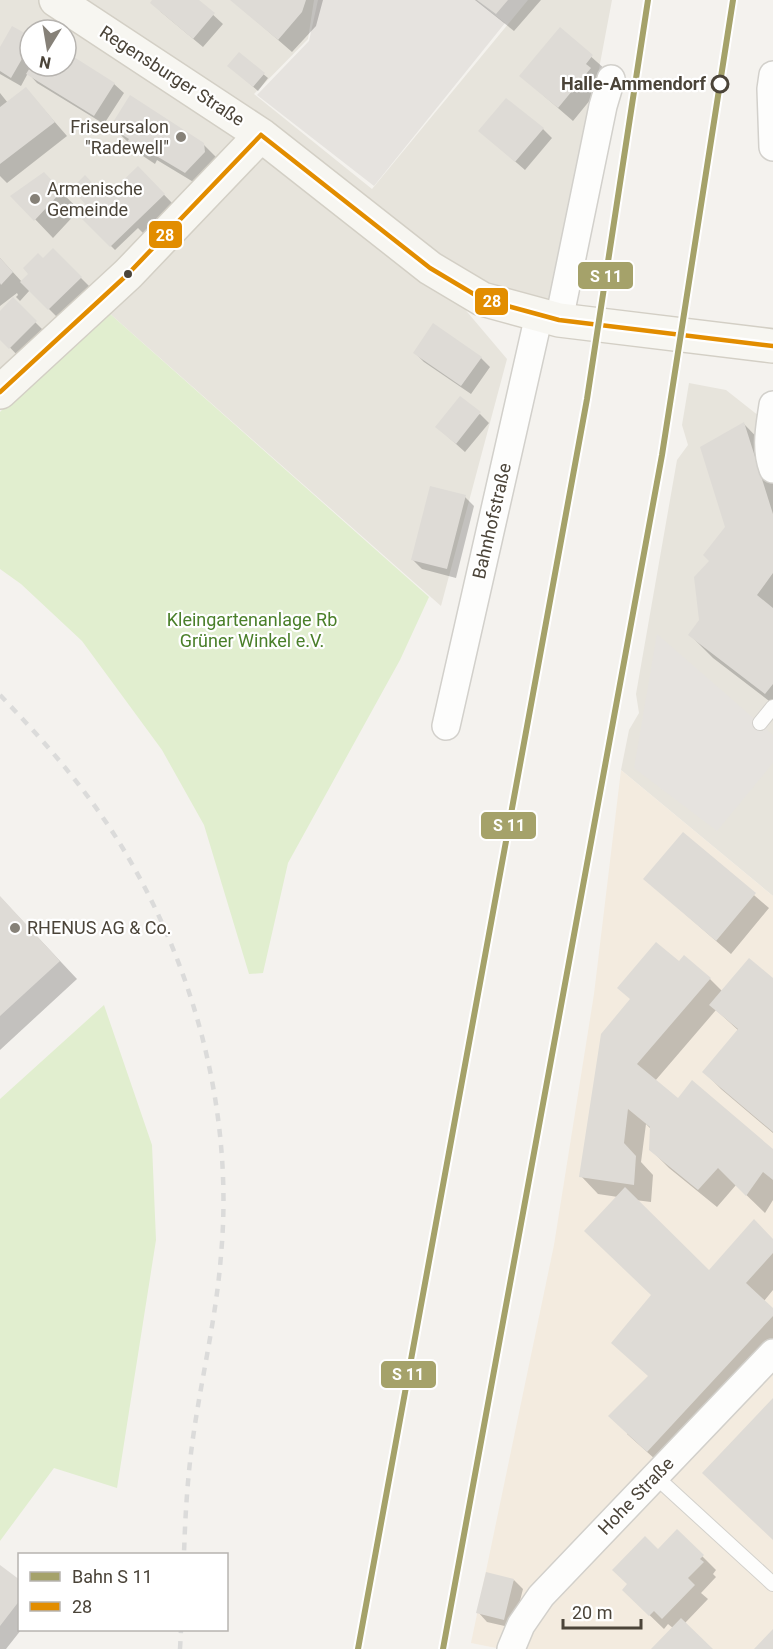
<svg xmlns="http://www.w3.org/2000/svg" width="773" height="1649" font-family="Roboto,sans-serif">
<rect width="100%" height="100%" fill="#f4f2ee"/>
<path fill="#e7e4dc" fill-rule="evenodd" d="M0,0H314L308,39L254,94L372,189L528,0H612L552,318L430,268L507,359L441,606L100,305L0,375ZM30,30H66V66H30Z
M689,383L726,390L773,427V896L621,770L629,730L639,713L636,694L677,460L688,445L682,425Z"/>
<path fill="#f3ebdf" d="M621,770L773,896V1649H501L471,1643L554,1245L594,994Z"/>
<path fill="#e1eecf" d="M100,305L429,597L400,660L288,863L263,973L249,974L204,825L162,750L82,641L21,584L0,569V412Z
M104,1005L152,1145L156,1240L117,1488L54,1468L0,1541V1099Z"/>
<path fill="#e6e3df" d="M318,0H476L505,23L374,186L257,95L309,41Z
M657,634L773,735V763L717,831L634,768Z"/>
<path fill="#0003" d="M154,0H197L223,24L203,47L161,12Z
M232,0H323L316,26L292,52Z
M475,0H541L514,31Z
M560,29L606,70L604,83L573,121L521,76Z
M30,38V66H66V53L114,84L124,93L104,124L37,83L28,73L21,86L0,74V50Z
M239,54L268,78L258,91L234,70Z
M26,89L67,136L7,183L0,176V93L8,103Z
M112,127L203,144L217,158L200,186L157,160L155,164L143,156Z
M543,129L552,138L525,170L480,131Z
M138,168L173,204L143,233L138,228L115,250L83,218L106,199Z
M44,174L79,210L53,238L13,196Z
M53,250L90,287L58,318L30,290L20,301L16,297L18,295L17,293L0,306V258L22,282Z
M13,300L45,332L19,357L0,337V313Z
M415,353L481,358L490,367L471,394L424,362Z
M480,414L489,423L465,452L437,427Z
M744,424L767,448L773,467V704L713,658L690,635L701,620L711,561L727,527Z
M465,497L474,506L456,578L422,569L413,560Z
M683,834L769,908L731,954L645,879Z
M0,897L77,979L0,1050Z
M679,963L710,979L722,991L773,980V1133L721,1089L704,1072L739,1031L716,1010L655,1081L678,1100L773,1151V1200L765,1213L736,1185L717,1207L669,1168L651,1150V1129L646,1124L641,1162L653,1175L651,1202L635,1200L709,1272L773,1240V1290L764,1301L773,1310V1352L666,1469L627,1434L649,1377L652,1295L618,1197L598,1194L581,1176Z
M677,1531L716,1570L713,1574L716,1577L701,1593L708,1599L685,1623L711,1649H653L673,1628L668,1624L664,1629L637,1603L629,1584Z
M0,1567L20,1581L21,1630L6,1649H0Z
M514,1580L523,1589L513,1628L487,1622L478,1612Z"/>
<path fill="#dedbd6" d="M152,0H199L215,13L193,39L150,3Z
M230,0H306L302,12L278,40Z
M477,0H508L496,14Z
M12,26L30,36V45L11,78L0,71V47Z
M560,27L593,55L586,64L591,68L558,108L519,76Z
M66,52L115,83L94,116L26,74L31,66H66Z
M239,52L265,73L253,87L227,66Z
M26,87L55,122L0,164V107Z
M130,95L204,143L205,152L185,173L143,148L141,151L127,142L129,139L110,127Z
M506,98L544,128L515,162L478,131Z
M138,166L165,194L110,247L81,218L90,209L71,189L85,175L106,197Z
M44,172L62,191L34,221L10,196Z
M53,248L82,277L48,310L20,282L28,274L23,268L38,253L43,258Z
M0,258L13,272L1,285L0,283Z
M13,297L37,321L9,349L0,340V311Z
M433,323L482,357L461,386L413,353Z
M460,396L481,412L456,444L435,427Z
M744,422L773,514V573L757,595L773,608V684L765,694L688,635L699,620L694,577L709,561L703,555L725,527L700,447Z
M430,486L466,495L447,569L411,560Z
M683,832L756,893L716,941L643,879Z
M0,896L60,961L0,1016Z
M656,942L679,961L684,955L711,978L637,1064L678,1098L692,1080L773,1149V1180L763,1172L746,1196L718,1168L698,1190L649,1150L650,1127L628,1109L624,1143L636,1156L634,1185L579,1177L601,1034L630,999L617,988Z
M749,958L773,978V1132L702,1072L738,1029L709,1005Z
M625,1187L709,1270L754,1219L773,1239V1253L746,1283L773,1308V1316L647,1452L608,1416L648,1376L611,1343L651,1295L584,1231Z
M773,1398V1540L702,1473Z
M677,1529L704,1555L700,1559L704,1562L688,1578L695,1585L662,1619L654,1611L649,1616L622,1590L627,1584L612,1570L645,1536L658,1549Z
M0,1565L20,1580V1600L0,1626Z
M486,1572L514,1579L504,1620L476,1613Z
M681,1618L713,1649H651Z
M773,1629V1649H754Z"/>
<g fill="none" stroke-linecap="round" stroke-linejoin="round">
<g stroke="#d2d0cb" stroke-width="16">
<path id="lane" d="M760,723L773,707
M655,1476L773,1584"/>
</g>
<g stroke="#d2d0cb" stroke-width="30">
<path id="street" d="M773,75L771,89L773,147
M559,320L603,106L611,79
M773,405C770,427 765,447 773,469
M446,726L539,315
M511,1649L521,1625L541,1596L773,1353"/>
</g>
<g stroke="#d3cfc5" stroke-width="36">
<path id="secondary" d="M56,0L261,135L430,268L482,299L559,320L773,346
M0,392L128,274L261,135"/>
</g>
<use href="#lane" stroke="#fdfdfc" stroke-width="14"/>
<use href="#street" stroke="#fdfdfc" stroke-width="27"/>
<use href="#secondary" stroke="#f7f6f1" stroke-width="33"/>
<path stroke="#dbdbda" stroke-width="4.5" stroke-dasharray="8 8" stroke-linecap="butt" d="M0,695C45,742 88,791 122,847C195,967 234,1114 221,1255C216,1322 199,1387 191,1453C187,1486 185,1521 184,1554
M180,1649L181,1630"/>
<g stroke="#fff" stroke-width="9">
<path id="bus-1" d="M261,135L430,268L482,299L559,320L773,346
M0,392L128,274L261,135"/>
</g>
<use href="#bus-1" stroke="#e28d00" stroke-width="4.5"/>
<g stroke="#fff" stroke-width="10">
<path id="rail-1" d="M358,1649L587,399L648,0
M443,1649L662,455L733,0"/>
</g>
<use href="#rail-1" stroke="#a5a26a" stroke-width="6"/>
</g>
<circle fill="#fff" stroke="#4b4439" stroke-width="3" cx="720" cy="84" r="8"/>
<g fill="#868178" stroke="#fff" stroke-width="2">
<circle cx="181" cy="137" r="6"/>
<circle cx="35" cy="199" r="6"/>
<circle cx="15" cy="928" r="6"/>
</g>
<circle fill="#4b4439" stroke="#fff" stroke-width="2" cx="128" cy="274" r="5"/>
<g text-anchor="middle" stroke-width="4.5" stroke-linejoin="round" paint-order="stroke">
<g font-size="18" fill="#4b4439" stroke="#fff">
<text transform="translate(172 76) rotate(33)" y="6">Regensburger Straße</text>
<text transform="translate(492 521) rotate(-77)" y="6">Bahnhofstraße</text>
<text transform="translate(636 1496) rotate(-46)" y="6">Hohe Straße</text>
</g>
<g font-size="18" font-weight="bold" fill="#4b4439" stroke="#fff" text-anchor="end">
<text x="706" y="90">Halle-Ammendorf</text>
</g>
<g font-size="18" fill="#4b4439" stroke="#fff" text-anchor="start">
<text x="169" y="133" text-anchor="end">Friseursalon<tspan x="169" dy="21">"Radewell"</tspan></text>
<text x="47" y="195">Armenische<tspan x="47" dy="21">Gemeinde</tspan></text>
<text x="27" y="934">RHENUS AG &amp; Co.</text>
</g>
<g font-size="18" fill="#4a7f2a" stroke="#fff">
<text x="252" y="626">Kleingartenanlage Rb<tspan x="252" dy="21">Grüner Winkel e.V.</tspan></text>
</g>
</g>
<g stroke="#fff" stroke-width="2">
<rect x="148" y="220" width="35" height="29" rx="6" fill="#e28d00"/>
<rect x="577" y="261" width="57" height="29" rx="6" fill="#a5a26a"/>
<rect x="474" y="287" width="35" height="29" rx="6" fill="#e28d00"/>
<rect x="480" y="811" width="57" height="29" rx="6" fill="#a5a26a"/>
<rect x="380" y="1360" width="57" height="29" rx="6" fill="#a5a26a"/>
</g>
<g font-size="16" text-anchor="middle" font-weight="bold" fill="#fff">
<text x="165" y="241">28</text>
<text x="606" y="282">S 11</text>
<text x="492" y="307">28</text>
<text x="509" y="831">S 11</text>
<text x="408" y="1380">S 11</text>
</g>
<rect x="18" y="1553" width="210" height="78" fill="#ffffff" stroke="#b7b4b0" stroke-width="1.5"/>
<rect x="30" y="1572" width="30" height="9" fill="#a5a26a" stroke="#b7b4b0" stroke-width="1.5"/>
<text x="72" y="1583" font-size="18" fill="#4b4439">Bahn S 11</text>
<rect x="30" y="1602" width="30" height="9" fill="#e28d00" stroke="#b7b4b0" stroke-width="1.5"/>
<text x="72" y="1613" font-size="18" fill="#4b4439">28</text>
<g transform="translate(48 48) rotate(191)"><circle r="28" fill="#ffffff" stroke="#b7b4b0" stroke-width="1.5"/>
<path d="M0-4.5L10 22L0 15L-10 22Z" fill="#868178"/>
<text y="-9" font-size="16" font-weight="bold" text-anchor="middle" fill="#4b4439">N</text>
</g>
<path d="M563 1619v9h78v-9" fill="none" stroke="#4b4439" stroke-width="3"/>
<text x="572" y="1619" font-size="18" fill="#4b4439" stroke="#ffffff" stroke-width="4.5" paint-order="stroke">20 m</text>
</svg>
